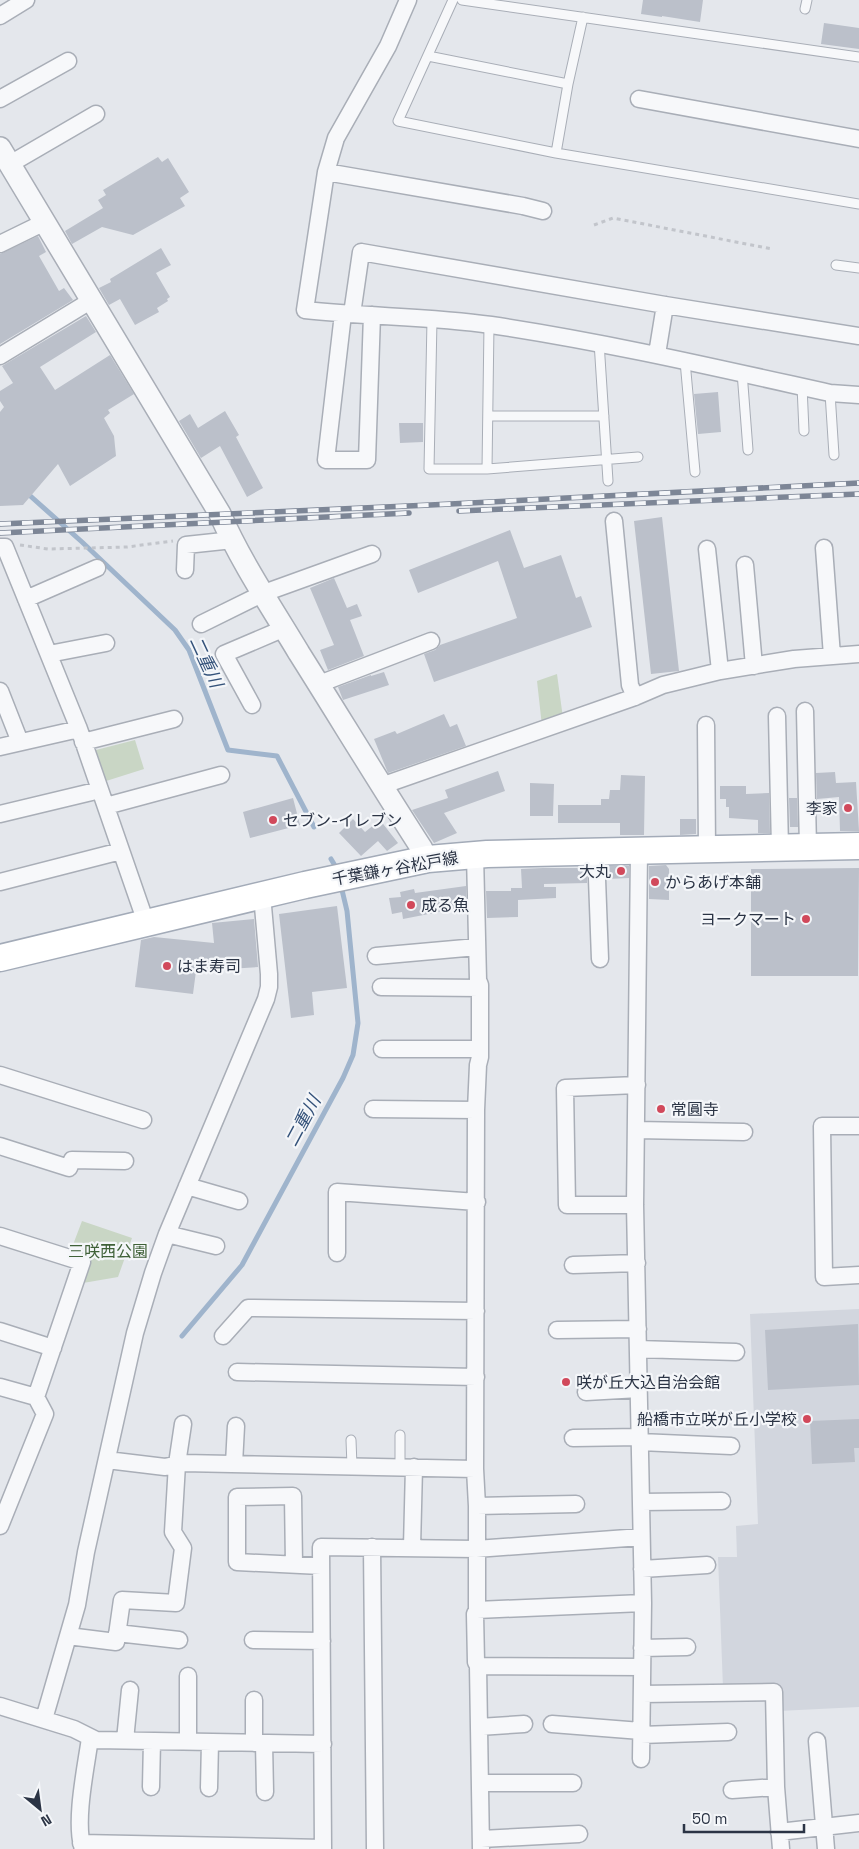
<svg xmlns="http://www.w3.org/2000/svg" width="859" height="1849" font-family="'Space Grotesk','Noto Sans JP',sans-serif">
<rect width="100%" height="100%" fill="#e4e7ec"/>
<path fill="#d2d6de" d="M859,1309V1707L779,1711L777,1687L723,1688L718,1557H737L736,1526L758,1524L750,1314Z"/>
<path fill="#c9d6c5" d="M557,674L563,718L542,726L537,681Z
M135,740L144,769L103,782L92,751Z
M82,1221L132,1238L118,1277L83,1283L91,1257L71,1250Z"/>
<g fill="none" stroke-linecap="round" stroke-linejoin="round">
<path stroke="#9fb4cc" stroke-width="5" d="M27,493L82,542L175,630L189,650L228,750L277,756L314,827
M331,859L334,864
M182,1336L242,1265L343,1078L353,1055L358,1023L347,911L342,890"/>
</g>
<path fill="#bbc0ca" d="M643,0H703L700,22L662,16V17L641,14Z
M824,23L859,28V49L821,44Z
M158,157L162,162L168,158L189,192L180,198L185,206L133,235L102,227L72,244L65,231L103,208L98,200L106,195L103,190Z
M38,236L46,252L39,256L59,291L64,288L73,300L0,344V254Z
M161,248L171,265L156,273L170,297L167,299L168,301L157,308L159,312L135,325L120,299L109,305L99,288L111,282L110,279Z
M86,316L96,332L40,367L55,390L110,355L134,394L108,410L110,413L104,418L114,436L116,456L70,486L58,464L23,505L0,506V412L4,407L0,401V391L13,383L2,366Z
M718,392L721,432L698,434L694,394Z
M225,411L239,435L236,437L263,488L247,497L220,446L201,458L179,421L190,414L198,428Z
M399,423H423V442L400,443Z
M662,517L679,671L651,674L634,521Z
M510,530L524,568L561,555L576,598L581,596L592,627L434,682L424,654L435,650L440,645L517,618L498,561L418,593L409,570Z
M334,578L347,608L357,604L362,616L350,620L364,656L328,670L320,650L334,645L310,588Z
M384,672L389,685L343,700L338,687L371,675V676Z
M444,714L450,727L457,724L466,746L388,773L374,739L395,731L397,734Z
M498,771L505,791L444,813L457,833L434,843L412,810L448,798L445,790Z
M835,772L836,783L856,782L859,831H840L839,797L817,799L816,773Z
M621,775L645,776L644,835H620V823H558V805H601V799H609L610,790H620Z
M530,783L554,784L553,816H530Z
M720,786H746V794L769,793L770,833H758V820L729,818V807H726V799H720Z
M293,798L300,825L250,838L243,812Z
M789,798H797L798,827H790Z
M353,819L365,832L380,820L398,843L387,851L378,841L361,856L339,833Z
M680,819H696V834L680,835Z
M666,865L669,869V900L649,899V866Z
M607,866H629V878L607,879Z
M543,868H587V883L544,884V887H556V898L518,900V917L487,918L486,891H511V888H522L521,869Z
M859,868L858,976H751V869Z
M466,886V910L439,912L403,919L402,912L392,914L389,898L401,897L400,892L414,889L415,893Z
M337,906L347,988L312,992L314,1015L291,1018L279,914Z
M254,919L258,967L196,971L193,994L135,987L141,940L154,937L214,943L212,923Z
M858,1324L859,1385L768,1390L765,1330Z
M859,1419V1448H854L855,1462L812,1464L810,1421Z"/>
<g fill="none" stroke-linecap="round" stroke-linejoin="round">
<g stroke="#a9aeb7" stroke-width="11">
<path id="service" d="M453,0L398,121L556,153L859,204
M462,0L859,57
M805,9L807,0
M428,56L568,84
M556,153L568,84L583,17
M836,265L859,268
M432,320L429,469H487L638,457
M599,342L608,481
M685,361L695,472
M742,372L748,450
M802,386L804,431
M830,393L834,455
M488,416H604
M487,469L489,325
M351,1440L352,1466
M400,1467V1435"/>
</g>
<g stroke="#a9aeb7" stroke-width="19">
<path id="minor" d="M408,0L388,46L336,138L326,172L305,310C367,317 430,316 491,325C605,342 717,368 830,393L859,395
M0,16L26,0
M0,99L68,61
M639,99L859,139
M10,164L96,114
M326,172L523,206L543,211
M0,244L45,222
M343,314L326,460H367L372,315
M352,314L361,252L665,305L859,336
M657,354L665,305
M0,356L92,300
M614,521L630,685L635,697
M0,547H5L79,729L142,911
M824,548L832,656
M707,549L720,671
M745,565L754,666
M185,570L186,545L233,540
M26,599L97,568
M201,624L264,593L372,554
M49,654L106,643
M319,684L431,641
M0,691L20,742
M252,705L224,654L285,628
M805,711L808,847
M777,716L780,848
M706,725L707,849
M83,742L174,719
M0,747L79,729
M381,786L635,697L663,685L720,671L794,659L859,654
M106,806L221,775
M0,814L100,790
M639,851L635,1205L643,1603L641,1759
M596,852L600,959
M475,855L478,980L480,985V1057L478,1065L476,1110L475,1469L477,1506V1610L475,1614L476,1662L478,1666L481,1849
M0,882L121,851
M376,956L477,947
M381,987L480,988
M382,1049H480
M0,1075L143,1120
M373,1109L476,1110
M859,1126H822L824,1277L859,1275
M636,1130L744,1132
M0,1146L69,1168L72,1160L125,1161
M187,1186L239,1201
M635,1205H567L565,1088L637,1085
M167,1234L216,1246
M0,1236L82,1262L36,1397L45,1414L0,1526
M337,1253V1192L477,1202
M573,1265L637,1263
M557,1330L638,1329
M0,1331L53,1348
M223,1336L248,1308L476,1311
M638,1349L736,1352
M237,1372L476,1377
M0,1387L36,1397
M586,1392L639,1389
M573,1438L640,1437
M640,1442L731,1446
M107,1460L165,1467L183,1463L475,1469
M234,1464L236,1426
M641,1502L722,1501
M477,1506L576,1504
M372,1547L375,1849
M412,1547L414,1467
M294,1564L293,1496L237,1497V1562L321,1566
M642,1569L707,1565
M477,1610L643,1603
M117,1633L179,1640
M68,1636L116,1642L122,1600L176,1603L183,1548L173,1532L177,1464L183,1424
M253,1640L322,1641
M642,1648L687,1647
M478,1666L642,1667
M188,1676V1742
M642,1694L774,1692L776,1787
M0,1706L74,1729L96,1740L323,1744
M44,1719L77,1605L86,1552L135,1333L153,1273L167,1234L266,999L269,987V974L262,895
M552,1724L641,1731
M479,1727L524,1724
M641,1735L728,1732
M125,1740L130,1690
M817,1741L826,1849
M254,1743V1700
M264,1743L265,1792
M480,1783H573
M151,1787L152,1741
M209,1788L210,1742
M732,1790L776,1787L781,1849
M779,1832L859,1823
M481,1839L579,1834
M81,1843L323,1848
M83,1849C74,1822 86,1767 90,1738
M323,1849L321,1547L476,1549L641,1537"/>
</g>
<g stroke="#a9aeb7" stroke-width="24">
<path id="tertiary" d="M0,148L220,514C241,562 272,608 299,653C340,718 380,784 422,849"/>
</g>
<g stroke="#a3abb8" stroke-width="29">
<path id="primary" d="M0,958L305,885L428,859L487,854L859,846"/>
</g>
<path stroke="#c2c5cb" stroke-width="3" stroke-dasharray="4 4" stroke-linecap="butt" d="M594,225L613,218L772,249
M20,545L48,549L127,547L173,541"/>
<use href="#service" stroke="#f7f8fa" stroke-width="9"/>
<use href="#minor" stroke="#f7f8fa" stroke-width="16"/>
<use href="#tertiary" stroke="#f7f8fa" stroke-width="21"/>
<use href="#primary" stroke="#fff" stroke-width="26"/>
<g stroke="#7d8696" stroke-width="5.5">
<path id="rail" d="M459,511L859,494
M0,524L430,505L859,483
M0,533L409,513"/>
</g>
<use href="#rail" stroke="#f4f6f9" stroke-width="4" stroke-dasharray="11" stroke-linecap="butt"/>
</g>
<g fill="#d1495b" stroke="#f4f6f9" stroke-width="2">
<circle cx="848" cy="808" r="5"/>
<circle cx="273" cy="820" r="5"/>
<circle cx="621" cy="871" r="5"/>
<circle cx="655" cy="882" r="5"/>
<circle cx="411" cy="905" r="5"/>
<circle cx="806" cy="919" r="5"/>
<circle cx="167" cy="966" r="5"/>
<circle cx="661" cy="1109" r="5"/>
<circle cx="566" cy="1382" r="5"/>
<circle cx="807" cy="1419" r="5"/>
</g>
<g text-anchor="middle" stroke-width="4.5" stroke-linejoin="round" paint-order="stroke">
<g font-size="16" fill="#2b3445" stroke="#f4f6f9" text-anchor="start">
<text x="838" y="814" text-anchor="end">李家</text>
<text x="283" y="826">セブン-イレブン</text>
<text x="611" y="877" text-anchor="end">大丸</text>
<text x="665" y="888">からあげ本舗</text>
<text x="421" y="911">成る魚</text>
<text x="796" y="925" text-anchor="end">ヨークマート</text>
<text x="177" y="972">はま寿司</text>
<text x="671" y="1115">常圓寺</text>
<text x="576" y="1388">咲が丘大込自治会館</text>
<text x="797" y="1425" text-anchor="end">船橋市立咲が丘小学校</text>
</g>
<g font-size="16" fill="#2b3445" stroke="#f4f6f9">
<text transform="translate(395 868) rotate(-10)" y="6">千葉鎌ヶ谷松戸線</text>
</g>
<g font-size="16" fill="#3f6138" stroke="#f4f6f9">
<text x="108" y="1257">三咲西公園</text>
</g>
<g font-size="18" font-style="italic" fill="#34527a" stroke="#f4f6f9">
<text transform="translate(206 662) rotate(65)" y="6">二重川</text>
<text transform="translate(303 1121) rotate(-62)" y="6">二重川</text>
</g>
</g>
<g transform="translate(40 1809) rotate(151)" stroke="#f4f6f9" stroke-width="4" paint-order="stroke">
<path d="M0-4L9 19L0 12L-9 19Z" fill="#2b3445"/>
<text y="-8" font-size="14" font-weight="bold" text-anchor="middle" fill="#2b3445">N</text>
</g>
<path d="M684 1824v8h120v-8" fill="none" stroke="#2b3445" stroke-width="2.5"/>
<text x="692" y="1824" font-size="15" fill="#2b3445" stroke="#f4f6f9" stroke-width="4" paint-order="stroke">50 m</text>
</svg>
